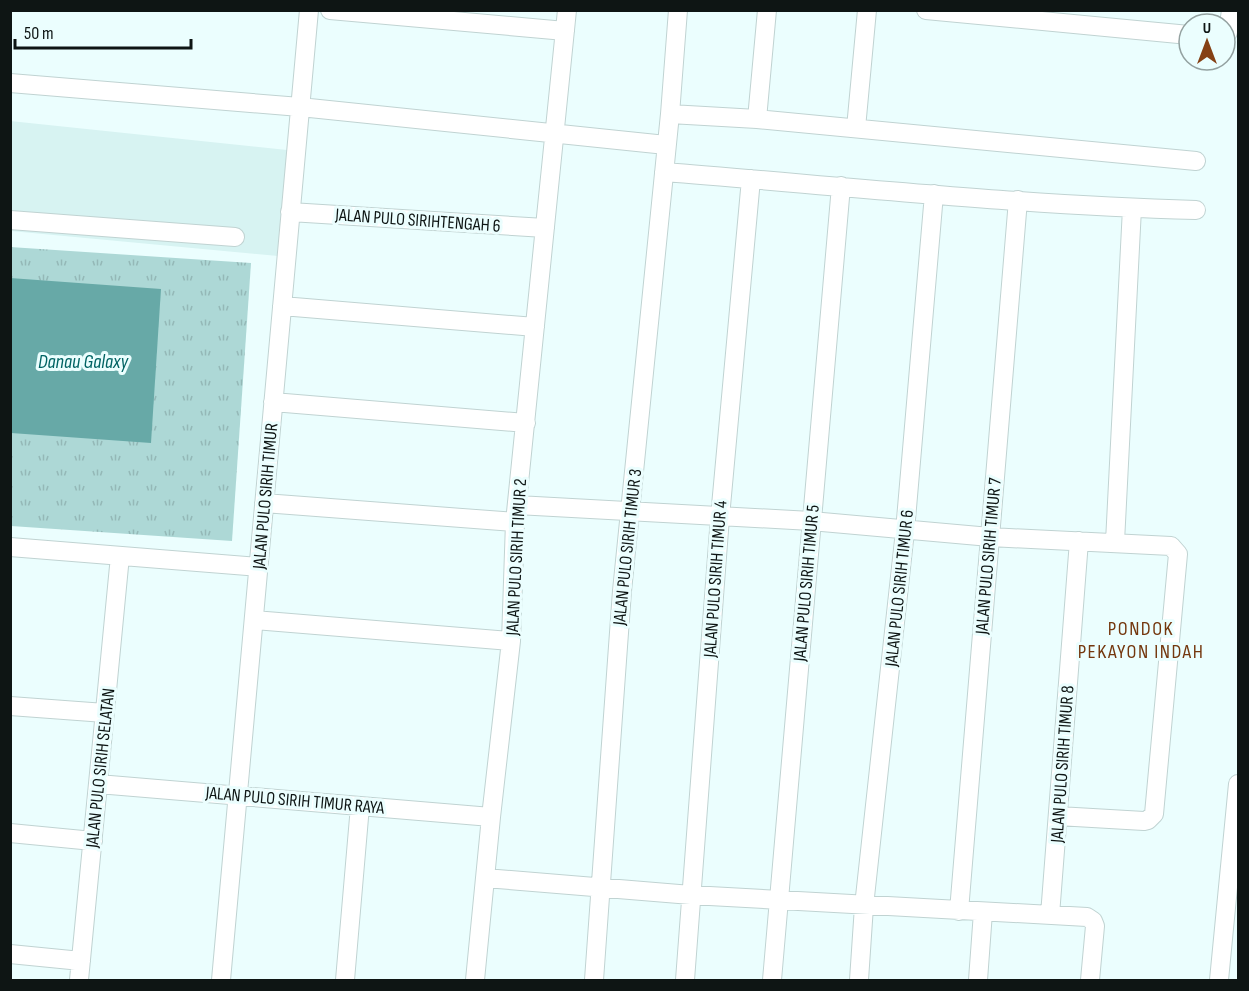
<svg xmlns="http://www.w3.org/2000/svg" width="1249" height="991" font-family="'Sofia Sans Condensed',sans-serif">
<defs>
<pattern id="park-tufts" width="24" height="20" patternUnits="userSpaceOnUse" patternTransform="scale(1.5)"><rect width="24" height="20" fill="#add8d6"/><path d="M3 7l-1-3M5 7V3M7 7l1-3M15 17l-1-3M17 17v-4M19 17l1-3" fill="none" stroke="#94b8b7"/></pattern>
</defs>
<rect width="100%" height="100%" fill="#ebfefe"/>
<path fill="#d7f3f2" d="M10,121L287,150L278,256L11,231Z"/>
<path fill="url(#park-tufts)" d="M10,247L251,263L232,541L11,526Z"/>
<path fill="#67a9a7" d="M10,278L161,289L151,443L11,433Z"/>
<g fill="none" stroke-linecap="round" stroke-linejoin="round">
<g stroke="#c0d3d2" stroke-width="20">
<path id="street" d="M330,10L565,31
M926,10L1189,35
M1225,37L1228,32L1231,10
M10,83L300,107L666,145
M670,114L757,119L1196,161
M757,119L767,10
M856,128L867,10
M664,172C841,186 1018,205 1196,210
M290,212L545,228
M10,220L235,237
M282,306L535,327
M273,402L526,423
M264,503L515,522
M517,505L811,521L990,537L1171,546L1178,554L1154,814L1148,820L1144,821L1058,816
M1115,542L1132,208
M10,547L258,567
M254,620L511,641
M10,706L105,713
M98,784L491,817
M10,833L93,841
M485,878L691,895L1087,917L1093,921L1095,926L1090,980
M959,911L1018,200
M1050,915L1079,541
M10,954L81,961
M79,980L120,556
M221,980L309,10
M345,980L360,806
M475,980L491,817L511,641L515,522L567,10
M594,980L622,591L670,114L678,10
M685,980L720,517L751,179
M772,980L841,186
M859,980L864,906L905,531L934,194
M978,980L983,912
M1219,980L1238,784"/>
</g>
<use href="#street" stroke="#fff" stroke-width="18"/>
</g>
<g text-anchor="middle" stroke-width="6" stroke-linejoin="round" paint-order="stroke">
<g font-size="18" fill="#0e1514" stroke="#ebfefe">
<text transform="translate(418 220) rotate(4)" y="6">JALAN PULO SIRIHTENGAH 6</text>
<text transform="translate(265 496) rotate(-85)" y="6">JALAN PULO SIRIH TIMUR</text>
<text transform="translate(627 547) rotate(-84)" y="6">JALAN PULO SIRIH TIMUR 3</text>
<text transform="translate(988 556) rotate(-85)" y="6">JALAN PULO SIRIH TIMUR 7</text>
<text transform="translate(516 557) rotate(-87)" y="6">JALAN PULO SIRIH TIMUR 2</text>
<text transform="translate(715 579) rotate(-86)" y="6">JALAN PULO SIRIH TIMUR 4</text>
<text transform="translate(806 583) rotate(-85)" y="6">JALAN PULO SIRIH TIMUR 5</text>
<text transform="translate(899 588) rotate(-84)" y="6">JALAN PULO SIRIH TIMUR 6</text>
<text transform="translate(1062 764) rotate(-86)" y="6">JALAN PULO SIRIH TIMUR 8</text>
<text transform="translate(100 768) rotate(-84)" y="6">JALAN PULO SIRIH SELATAN</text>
<text transform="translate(295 800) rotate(5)" y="6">JALAN PULO SIRIH TIMUR RAYA</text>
</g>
<g font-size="20" font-style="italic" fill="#006363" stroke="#ebfefe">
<text x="83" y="368">Danau Galaxy</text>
</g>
<g font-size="20" letter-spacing="1.5" fill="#74370e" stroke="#ebfefe">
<text x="1141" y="635">PONDOK<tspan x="1141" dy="23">PEKAYON INDAH</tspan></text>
</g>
</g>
<rect width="1249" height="991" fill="none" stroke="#0e1514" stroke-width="24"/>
<g transform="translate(1207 42)"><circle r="28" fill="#ebfefe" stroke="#93a1a0" stroke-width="1.5"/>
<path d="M0-4.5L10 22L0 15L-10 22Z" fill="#854115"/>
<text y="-9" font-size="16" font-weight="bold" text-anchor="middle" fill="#0e1514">U</text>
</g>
<path d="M15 39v9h176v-9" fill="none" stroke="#0e1514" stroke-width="3"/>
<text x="24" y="39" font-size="18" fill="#0e1514" stroke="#ebfefe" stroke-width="4.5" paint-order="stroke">50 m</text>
</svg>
